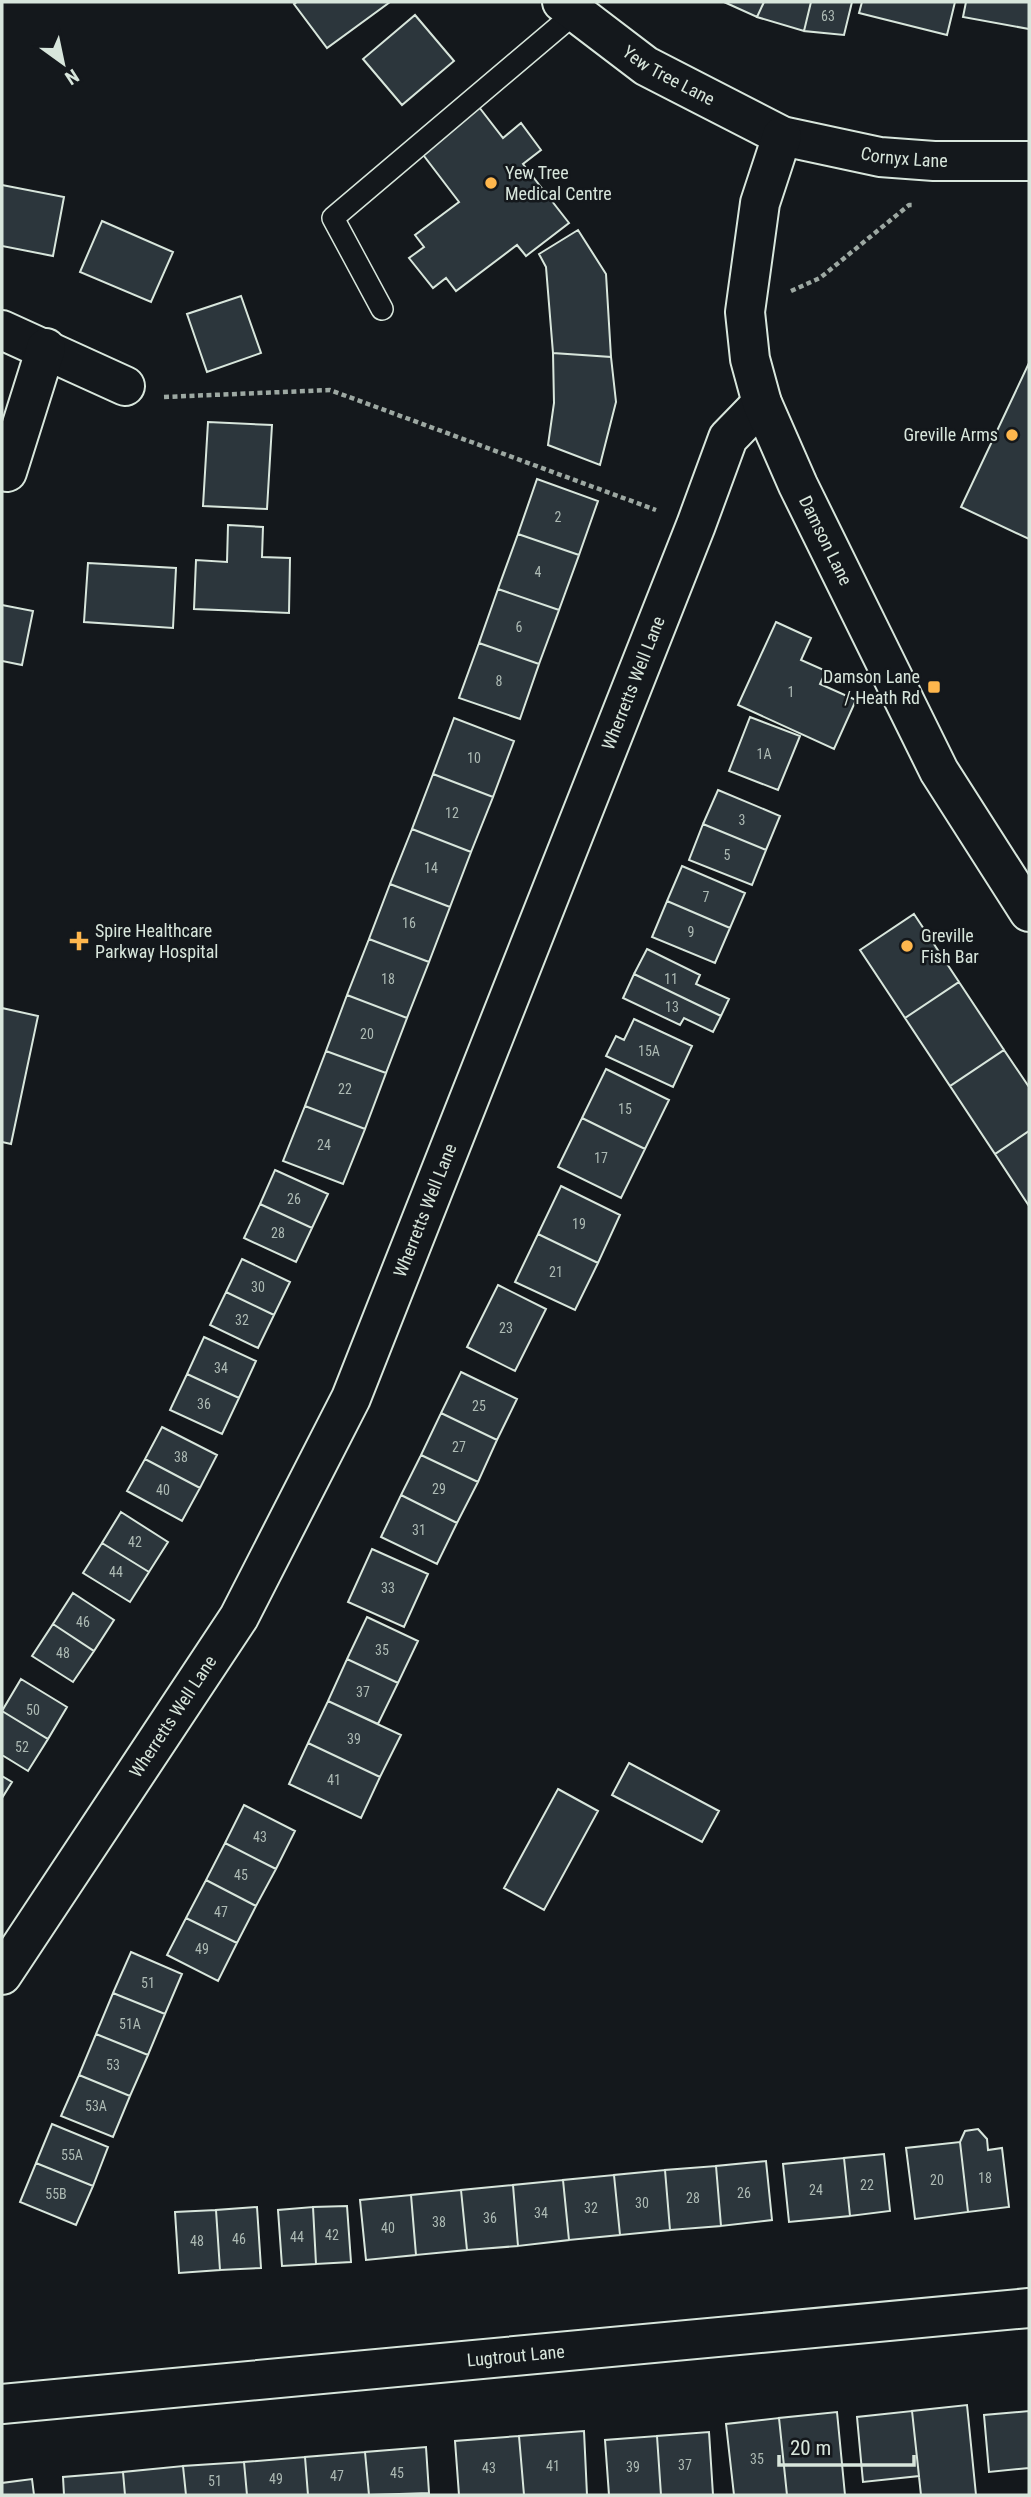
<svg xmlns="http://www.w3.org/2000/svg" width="1031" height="2497" font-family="'Roboto Condensed',sans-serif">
<rect width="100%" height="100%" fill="#14181c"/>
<path fill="#2c363c" stroke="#d8e6dc" stroke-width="2" d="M297,2H390L327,48L294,4Z
M724,2H764L757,17Z
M764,2H811L804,31L757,17Z
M811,2H852L844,35L804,31Z
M862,2H955L947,35L859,13Z
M966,2H1029V29L963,17Z
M415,15L454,61L402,105L363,59Z
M479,107L503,138L521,123L541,150L523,164L569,223L526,256L517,245L456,291L446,278L433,288L409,258L424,247L415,235L459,202L421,152Z
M2,185L64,197L53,256L2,246Z
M102,221L173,252L151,302L80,272Z
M578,230L606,274L611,357L553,353L546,267L539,254Z
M241,296L261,353L207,372L187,314Z
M553,353L611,357L616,402L600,465L548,445L554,403Z
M1029,363V539L961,507Z
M208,422L272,425L267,509L203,506Z
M537,479L598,501L579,555L518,534Z
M228,525L263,527L262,557L290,558L289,613L194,609L196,560L227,562Z
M518,534L579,555L559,610L498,589Z
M88,563L176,568L173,628L84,622Z
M498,589L559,610L539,664L479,643Z
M2,605L33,611L22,665L2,661Z
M776,622L811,638L801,660L826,671L820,684L856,700L834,749L738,705Z
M479,643L539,664L520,719L459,698Z
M750,717L800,736L778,790L729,771Z
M454,718L514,741L493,797L433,774Z
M433,774L493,797L471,852L412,829Z
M718,790L780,816L766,850L703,824Z
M703,824L766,850L752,885L689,860Z
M412,829L471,852L450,907L390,884Z
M682,866L745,893L730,928L667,901Z
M390,884L450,907L429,962L369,939Z
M667,901L730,928L715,963L652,937Z
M914,914L959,982L905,1018L860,950Z
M369,939L429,962L407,1018L347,995Z
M647,949L700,975L696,984L729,999L721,1016L634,974Z
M634,974L721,1016L713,1032L684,1018L680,1025L623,998Z
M959,982L1004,1050L950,1086L905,1018Z
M347,995L407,1018L386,1073L326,1051Z
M2,1008L38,1016L11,1144L2,1142Z
M634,1019L692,1046L673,1087L606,1056L616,1036L624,1040Z
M1004,1050L1029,1087V1131L995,1154L950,1086Z
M326,1051L386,1073L365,1129L305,1106Z
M606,1069L669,1100L645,1149L582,1118Z
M305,1106L365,1129L343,1184L283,1161Z
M582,1118L645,1149L621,1198L558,1167Z
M1029,1131V1206L995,1154Z
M275,1170L328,1194L312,1228L260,1204Z
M561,1186L620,1215L598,1263L538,1234Z
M260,1204L312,1228L296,1262L244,1238Z
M538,1234L598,1263L575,1310L515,1282Z
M242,1259L290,1282L274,1315L226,1292Z
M498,1285L546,1309L515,1371L467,1347Z
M226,1292L274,1315L258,1348L210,1325Z
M204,1337L256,1361L239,1398L187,1374Z
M461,1372L517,1399L497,1440L441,1413Z
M187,1374L239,1398L222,1434L170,1410Z
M441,1413L497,1440L478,1482L421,1455Z
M162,1427L217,1455L200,1488L145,1459Z
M421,1455L478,1482L457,1523L401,1495Z
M145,1459L200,1488L182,1521L127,1491Z
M401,1495L457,1523L437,1564L381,1537Z
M121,1512L168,1542L149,1572L102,1543Z
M102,1543L149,1572L130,1602L83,1573Z
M372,1549L428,1574L404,1627L348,1602Z
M73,1593L114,1620L94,1651L53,1624Z
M367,1617L418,1641L398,1683L347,1659Z
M53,1624L94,1651L73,1682L32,1656Z
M347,1659L398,1683L378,1724L328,1701Z
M21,1679L67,1707L48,1739L2,1711Z
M328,1701L401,1735L380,1777L308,1743Z
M2,1711L48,1739L28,1771L2,1755Z
M308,1743L380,1777L361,1818L289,1784Z
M629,1763L719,1811L702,1842L612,1795Z
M2,1776L12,1782L2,1798Z
M558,1789L598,1811L544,1910L504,1888Z
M244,1805L295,1831L276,1869L225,1843Z
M225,1843L276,1869L256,1906L206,1880Z
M206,1880L256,1906L237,1943L186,1918Z
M186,1918L237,1943L218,1981L167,1955Z
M131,1952L182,1974L165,2014L113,1993Z
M113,1993L165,2014L148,2055L96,2034Z
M96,2034L148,2055L130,2096L79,2075Z
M79,2075L130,2096L113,2137L61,2116Z
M52,2124L108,2147L93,2186L36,2163Z
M978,2129L987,2139L988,2150L1002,2148L1009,2207L968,2212L960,2142L965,2131Z
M960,2142L968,2212L915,2219L906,2148Z
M884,2154L890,2211L850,2216L844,2158Z
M844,2158L850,2216L789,2222L783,2164Z
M766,2161L772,2220L721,2226L716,2166Z
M36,2163L93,2186L76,2225L20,2202Z
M716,2166L721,2226L670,2230L665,2170Z
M665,2170L670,2230L620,2235L614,2175Z
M614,2175L620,2235L569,2240L563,2180Z
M563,2180L569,2240L518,2246L513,2185Z
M513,2185L518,2246L467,2250L461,2190Z
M461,2190L467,2250L416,2255L411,2195Z
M411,2195L416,2255L366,2260L360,2200Z
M347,2206L351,2262L316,2264L313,2207Z
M257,2207L261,2268L220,2270L216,2210Z
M313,2207L316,2264L282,2266L278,2210Z
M216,2210L220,2270L179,2273L175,2212Z
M967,2405L976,2495H921L912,2411Z
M912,2411L919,2476L863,2482L857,2417Z
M1029,2411V2468L989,2472L984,2415Z
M837,2412L845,2495H787L779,2418Z
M779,2418L787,2495H734L726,2424Z
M584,2431L587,2495H524L519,2436Z
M709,2432L713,2495H661L657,2436Z
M519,2436L524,2495H459L455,2441Z
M657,2436L661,2495H609L605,2440Z
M426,2447L429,2493L369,2495L365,2452Z
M365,2452L369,2495H308L305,2457Z
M305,2457L308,2495H247L244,2462Z
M244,2462L247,2495H186L183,2466Z
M183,2466L186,2495H125L123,2472Z
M123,2472L125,2495H64L63,2477Z
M32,2479L34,2495H2V2483Z"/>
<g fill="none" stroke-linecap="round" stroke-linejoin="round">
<g stroke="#d8e6dc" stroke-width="24">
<path id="lane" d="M382,309L333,218L575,13"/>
</g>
<g stroke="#d8e6dc" stroke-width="42">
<g id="street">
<path d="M2,330L125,386"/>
<path d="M7,472L46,348"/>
<path id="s1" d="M2,1975L239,1617L351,1398L696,525L728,438L762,403"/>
</g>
</g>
<g stroke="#d8e6dc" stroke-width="42">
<g id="secondary">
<path id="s2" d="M562,2L646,66L782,136L880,157L934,161H1029"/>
<path id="s3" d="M782,136L760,203L745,312L750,359L762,403L798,485L939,771L1029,912"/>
<path id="s4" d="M2,2404L1029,2308"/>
</g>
</g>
<path stroke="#9da8a2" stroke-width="4.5" stroke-dasharray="5 3.5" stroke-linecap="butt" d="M791,291L820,278L909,205H914
M164,397L330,390L656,510"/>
<use href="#lane" stroke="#14181c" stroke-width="21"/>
<use href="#street" stroke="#14181c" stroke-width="38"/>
<use href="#secondary" stroke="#14181c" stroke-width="38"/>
</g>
<g fill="#ffb74d" stroke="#14181c" stroke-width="2.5">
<circle cx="491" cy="183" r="7"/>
<circle cx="1012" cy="435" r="7"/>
<rect x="927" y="680" width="14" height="14" rx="3.5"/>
<path d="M75.5 930.5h7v7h7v7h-7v7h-7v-7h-7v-7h7z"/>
<circle cx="907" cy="946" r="7"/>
</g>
<g text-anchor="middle" stroke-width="5" stroke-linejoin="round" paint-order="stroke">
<g font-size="14" fill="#adbab4">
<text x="828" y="21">63</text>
<text x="558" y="522">2</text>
<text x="538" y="577">4</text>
<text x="519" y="632">6</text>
<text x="499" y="686">8</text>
<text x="791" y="697">1</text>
<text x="764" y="759">1A</text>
<text x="474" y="763">10</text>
<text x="452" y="818">12</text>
<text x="742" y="825">3</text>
<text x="727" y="860">5</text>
<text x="431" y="873">14</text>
<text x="706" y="902">7</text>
<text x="409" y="928">16</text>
<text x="691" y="937">9</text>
<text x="388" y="984">18</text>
<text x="671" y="984">11</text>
<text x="672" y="1012">13</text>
<text x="367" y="1039">20</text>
<text x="649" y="1056">15A</text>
<text x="345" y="1094">22</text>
<text x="625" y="1114">15</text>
<text x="324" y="1150">24</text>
<text x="601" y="1163">17</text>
<text x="294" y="1204">26</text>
<text x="579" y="1229">19</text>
<text x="278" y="1238">28</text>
<text x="556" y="1277">21</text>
<text x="258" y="1292">30</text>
<text x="242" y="1325">32</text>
<text x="506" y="1333">23</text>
<text x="221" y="1373">34</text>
<text x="204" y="1409">36</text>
<text x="479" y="1411">25</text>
<text x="459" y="1452">27</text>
<text x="181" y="1462">38</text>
<text x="439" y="1494">29</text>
<text x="163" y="1495">40</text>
<text x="419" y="1535">31</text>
<text x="135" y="1547">42</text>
<text x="116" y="1577">44</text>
<text x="388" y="1593">33</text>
<text x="83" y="1627">46</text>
<text x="382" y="1655">35</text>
<text x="63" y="1658">48</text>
<text x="363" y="1697">37</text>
<text x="33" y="1715">50</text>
<text x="354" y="1744">39</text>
<text x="22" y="1752">52</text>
<text x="334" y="1785">41</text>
<text x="260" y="1842">43</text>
<text x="241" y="1880">45</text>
<text x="221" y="1917">47</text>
<text x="202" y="1954">49</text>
<text x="148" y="1988">51</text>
<text x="130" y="2029">51A</text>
<text x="113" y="2070">53</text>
<text x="96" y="2111">53A</text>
<text x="72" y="2160">55A</text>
<text x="985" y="2183">18</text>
<text x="937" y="2185">20</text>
<text x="867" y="2190">22</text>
<text x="816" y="2195">24</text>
<text x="744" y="2198">26</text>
<text x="56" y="2199">55B</text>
<text x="693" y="2203">28</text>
<text x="642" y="2208">30</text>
<text x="591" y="2213">32</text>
<text x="541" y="2218">34</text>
<text x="490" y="2223">36</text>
<text x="439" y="2227">38</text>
<text x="388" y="2233">40</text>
<text x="332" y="2240">42</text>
<text x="297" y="2242">44</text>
<text x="239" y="2244">46</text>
<text x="197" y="2246">48</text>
<text x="757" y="2464">35</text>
<text x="685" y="2470">37</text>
<text x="553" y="2471">41</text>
<text x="633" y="2472">39</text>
<text x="489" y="2473">43</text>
<text x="397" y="2478">45</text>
<text x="337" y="2481">47</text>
<text x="276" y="2484">49</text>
<text x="215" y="2486">51</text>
</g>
<g font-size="18" fill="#d8e6dc" stroke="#14181c">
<text dy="6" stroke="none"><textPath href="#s2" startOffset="130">Yew Tree Lane</textPath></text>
<text dy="6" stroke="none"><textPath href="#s2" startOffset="383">Cornyx Lane</textPath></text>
<text dy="6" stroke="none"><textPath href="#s3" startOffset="425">Damson Lane</textPath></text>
<text dy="6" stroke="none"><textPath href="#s1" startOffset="1444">Wherretts Well Lane</textPath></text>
<text dy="6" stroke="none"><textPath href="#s1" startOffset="877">Wherretts Well Lane</textPath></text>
<text dy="6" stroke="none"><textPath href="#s1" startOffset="310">Wherretts Well Lane</textPath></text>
<text dy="6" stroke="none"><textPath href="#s4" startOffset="516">Lugtrout Lane</textPath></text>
</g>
<g font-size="18" fill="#d8e6dc" stroke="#14181c" text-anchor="start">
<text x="505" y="179">Yew Tree<tspan x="505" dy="21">Medical Centre</tspan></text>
<text x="998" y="441" text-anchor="end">Greville Arms</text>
<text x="920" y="683" text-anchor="end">Damson Lane<tspan x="920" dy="21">/ Heath Rd</tspan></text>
<text x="95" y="937">Spire Healthcare<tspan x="95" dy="21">Parkway Hospital</tspan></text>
<text x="921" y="942">Greville<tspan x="921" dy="21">Fish Bar</tspan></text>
</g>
</g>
<rect width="1031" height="2497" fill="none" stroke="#d8e6dc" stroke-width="7"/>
<g transform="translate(63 63) rotate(147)" stroke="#14181c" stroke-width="5" paint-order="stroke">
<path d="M0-5L12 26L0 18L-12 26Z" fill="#d8e6dc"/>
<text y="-10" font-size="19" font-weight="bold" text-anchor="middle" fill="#d8e6dc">N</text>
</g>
<path d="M779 2455v10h135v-10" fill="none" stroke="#d8e6dc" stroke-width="3.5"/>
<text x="790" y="2455" font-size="21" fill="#d8e6dc" stroke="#14181c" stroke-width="5" paint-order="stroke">20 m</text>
</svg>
